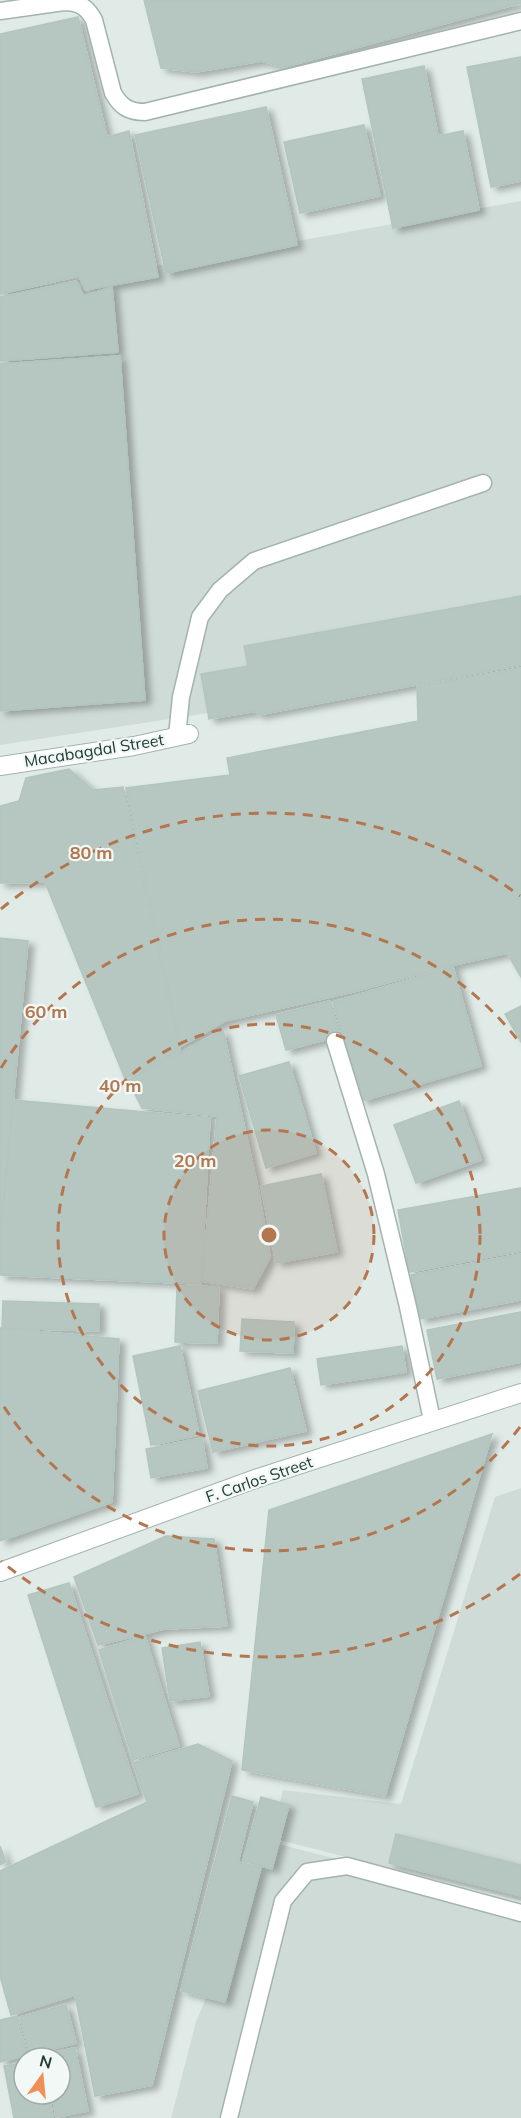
<svg xmlns="http://www.w3.org/2000/svg" width="521" height="2118" font-family="Mulish,sans-serif">
<defs>
<filter id="shadow"><feDropShadow dx="6" dy="4" stdDeviation="3" flood-color="#0004"/></filter>
</defs>
<rect width="100%" height="100%" fill="#e0ebe8"/>
<path fill="#cfdbd7" d="M521,201V661L228,710L0,745V294Z
M521,1488V1901L271,1838L283,1790L401,1804L495,1497Z
M270,1842L521,1906V2118H171L196,2022Z"/>
<path fill="#b6c6c1" stroke="#b3c5bf" stroke-width="1.5" filter="url(#shadow)" d="M144,0H521V3L285,67L261,61L196,72L161,68Z
M78,17L107,137L129,131L158,277L86,290L79,276L0,294V34Z
M521,57V181L491,187L467,67Z
M424,66L438,136L463,131L479,210L393,228L362,79Z
M266,107L297,245L166,273L135,135Z
M364,125L380,196L300,213L284,142Z
M76,281L84,296L112,287L118,352L0,361V297Z
M120,356L145,700L0,711V364Z
M521,596V665L258,715L257,711L209,719L201,674L248,666L244,646Z
M521,668V977L507,953L445,967L357,991L225,1021L181,1046L126,788L230,775L227,758L418,721L417,687Z
M69,769L93,790L123,787L180,1050L125,1079L45,882L0,883V806L19,801L26,778Z
M0,938L28,941L0,1242Z
M453,967L481,1066L362,1101L333,1002Z
M330,1001L340,1036L286,1050L276,1015Z
M521,1006V1042L505,1014Z
M223,1030L259,1193L270,1257L253,1289L202,1281L217,1116L142,1108L128,1080Z
M289,1062L316,1153L266,1168L239,1076Z
M13,1100L210,1118L201,1284L0,1275V1242Z
M459,1101L481,1160L416,1183L394,1125Z
M321,1174L337,1252L276,1263L261,1186Z
M521,1188V1251L409,1272L398,1210Z
M521,1254V1300L420,1319L411,1275Z
M177,1286L219,1287L217,1343L175,1342Z
M3,1301L99,1304V1331L2,1328Z
M521,1312V1362L437,1379L427,1330Z
M242,1319L294,1322L293,1353L240,1351Z
M0,1328L119,1339L112,1502L0,1541Z
M180,1346L199,1435L151,1445L133,1356Z
M402,1346L406,1372L321,1385L317,1359Z
M290,1368L306,1431L213,1452L198,1391Z
M492,1434L385,1796L242,1770L269,1510Z
M202,1438L207,1468L151,1478L146,1449Z
M166,1536L214,1539L227,1626L164,1629L98,1645L74,1577Z
M69,1583L138,1794L96,1807L28,1595Z
M145,1636L179,1746L133,1760L99,1650Z
M200,1642L209,1696L170,1701L162,1648Z
M198,1744L232,1761L152,2085L95,2096L75,1995L11,2015L0,1976V1871L147,1802L133,1763Z
M232,1796L253,1802L238,1862L261,1868L225,2002L181,1991Z
M261,1797L289,1805L272,1869L243,1861Z
M396,1834L521,1865V1896L389,1863Z
M0,1846L6,1862L0,1865Z
M66,2005L76,2043L30,2055L20,2017Z
M17,2016L27,2055L0,2062V2020Z
M75,2048L88,2111L56,2117L52,2094H60V2058H45L44,2054Z
M24,2063V2094H49L53,2118H14L4,2066Z"/>
<g fill="none" stroke-linecap="round" stroke-linejoin="round">
<g stroke="#a3b3af" stroke-width="19">
<path id="lane" d="M0,11L64,2C79,2 87,7 94,20L113,93C121,107 129,112 145,112L521,21
M177,736L181,697L200,617L220,590L254,561L483,483
M335,1041L376,1174L408,1307L432,1420
M229,2118L283,1901L307,1872L347,1866L521,1913"/>
</g>
<g stroke="#a3b3af" stroke-width="20">
<path id="street" d="M0,766L134,746L189,734
M0,1572L258,1478L521,1393"/>
</g>
<use href="#lane" stroke="#fff" stroke-width="16"/>
<use href="#street" stroke="#fff" stroke-width="18"/>
</g>
<circle cx="269" cy="1235" r="105" fill="#b3764f" fill-opacity=".12"/>
<g fill="none" stroke="#b3764f" stroke-width="3" stroke-dasharray="10 8">
<circle cx="269" cy="1235" r="105"/>
<circle cx="269" cy="1235" r="211"/>
<path d="M520 1427A316 316 0 0 1 1 1402M1 1068A316 316 0 0 1 520 1043"/>
<path d="M520 1574A422 422 0 0 1 1 1561M1 909A422 422 0 0 1 520 896"/>
</g>
<g text-anchor="middle" stroke-width="4.5" stroke-linejoin="round" paint-order="stroke">
<g font-size="16" fill="#213b37" stroke="#f1f8f5">
<text transform="translate(94 750) rotate(-9)" y="6">Macabagdal Street</text>
<text transform="translate(259 1479) rotate(-19)" y="6">F. Carlos Street</text>
</g>
</g>
<circle cx="269" cy="1235" r="9" fill="#b3764f" stroke="#f1f8f5" stroke-width="3"/>
<g font-size="18" text-anchor="middle" font-weight="bold" fill="#b3764f" stroke="#f1f8f5" stroke-width="4.5" stroke-linejoin="round" paint-order="stroke">
<text x="91" y="859">80 m</text>
<text x="46" y="1018">60 m</text>
<text x="120" y="1092">40 m</text>
<text x="195" y="1167">20 m</text>
</g>
<g transform="translate(42 2076) rotate(15)"><circle r="28" fill="#f1f8f5" stroke="#9eaca9" stroke-width="1.5"/>
<path d="M0-4.5L10 22L0 15L-10 22Z" fill="#f18f59"/>
<text y="-9" font-size="16" font-weight="bold" text-anchor="middle" fill="#213b37">N</text>
</g>
</svg>
